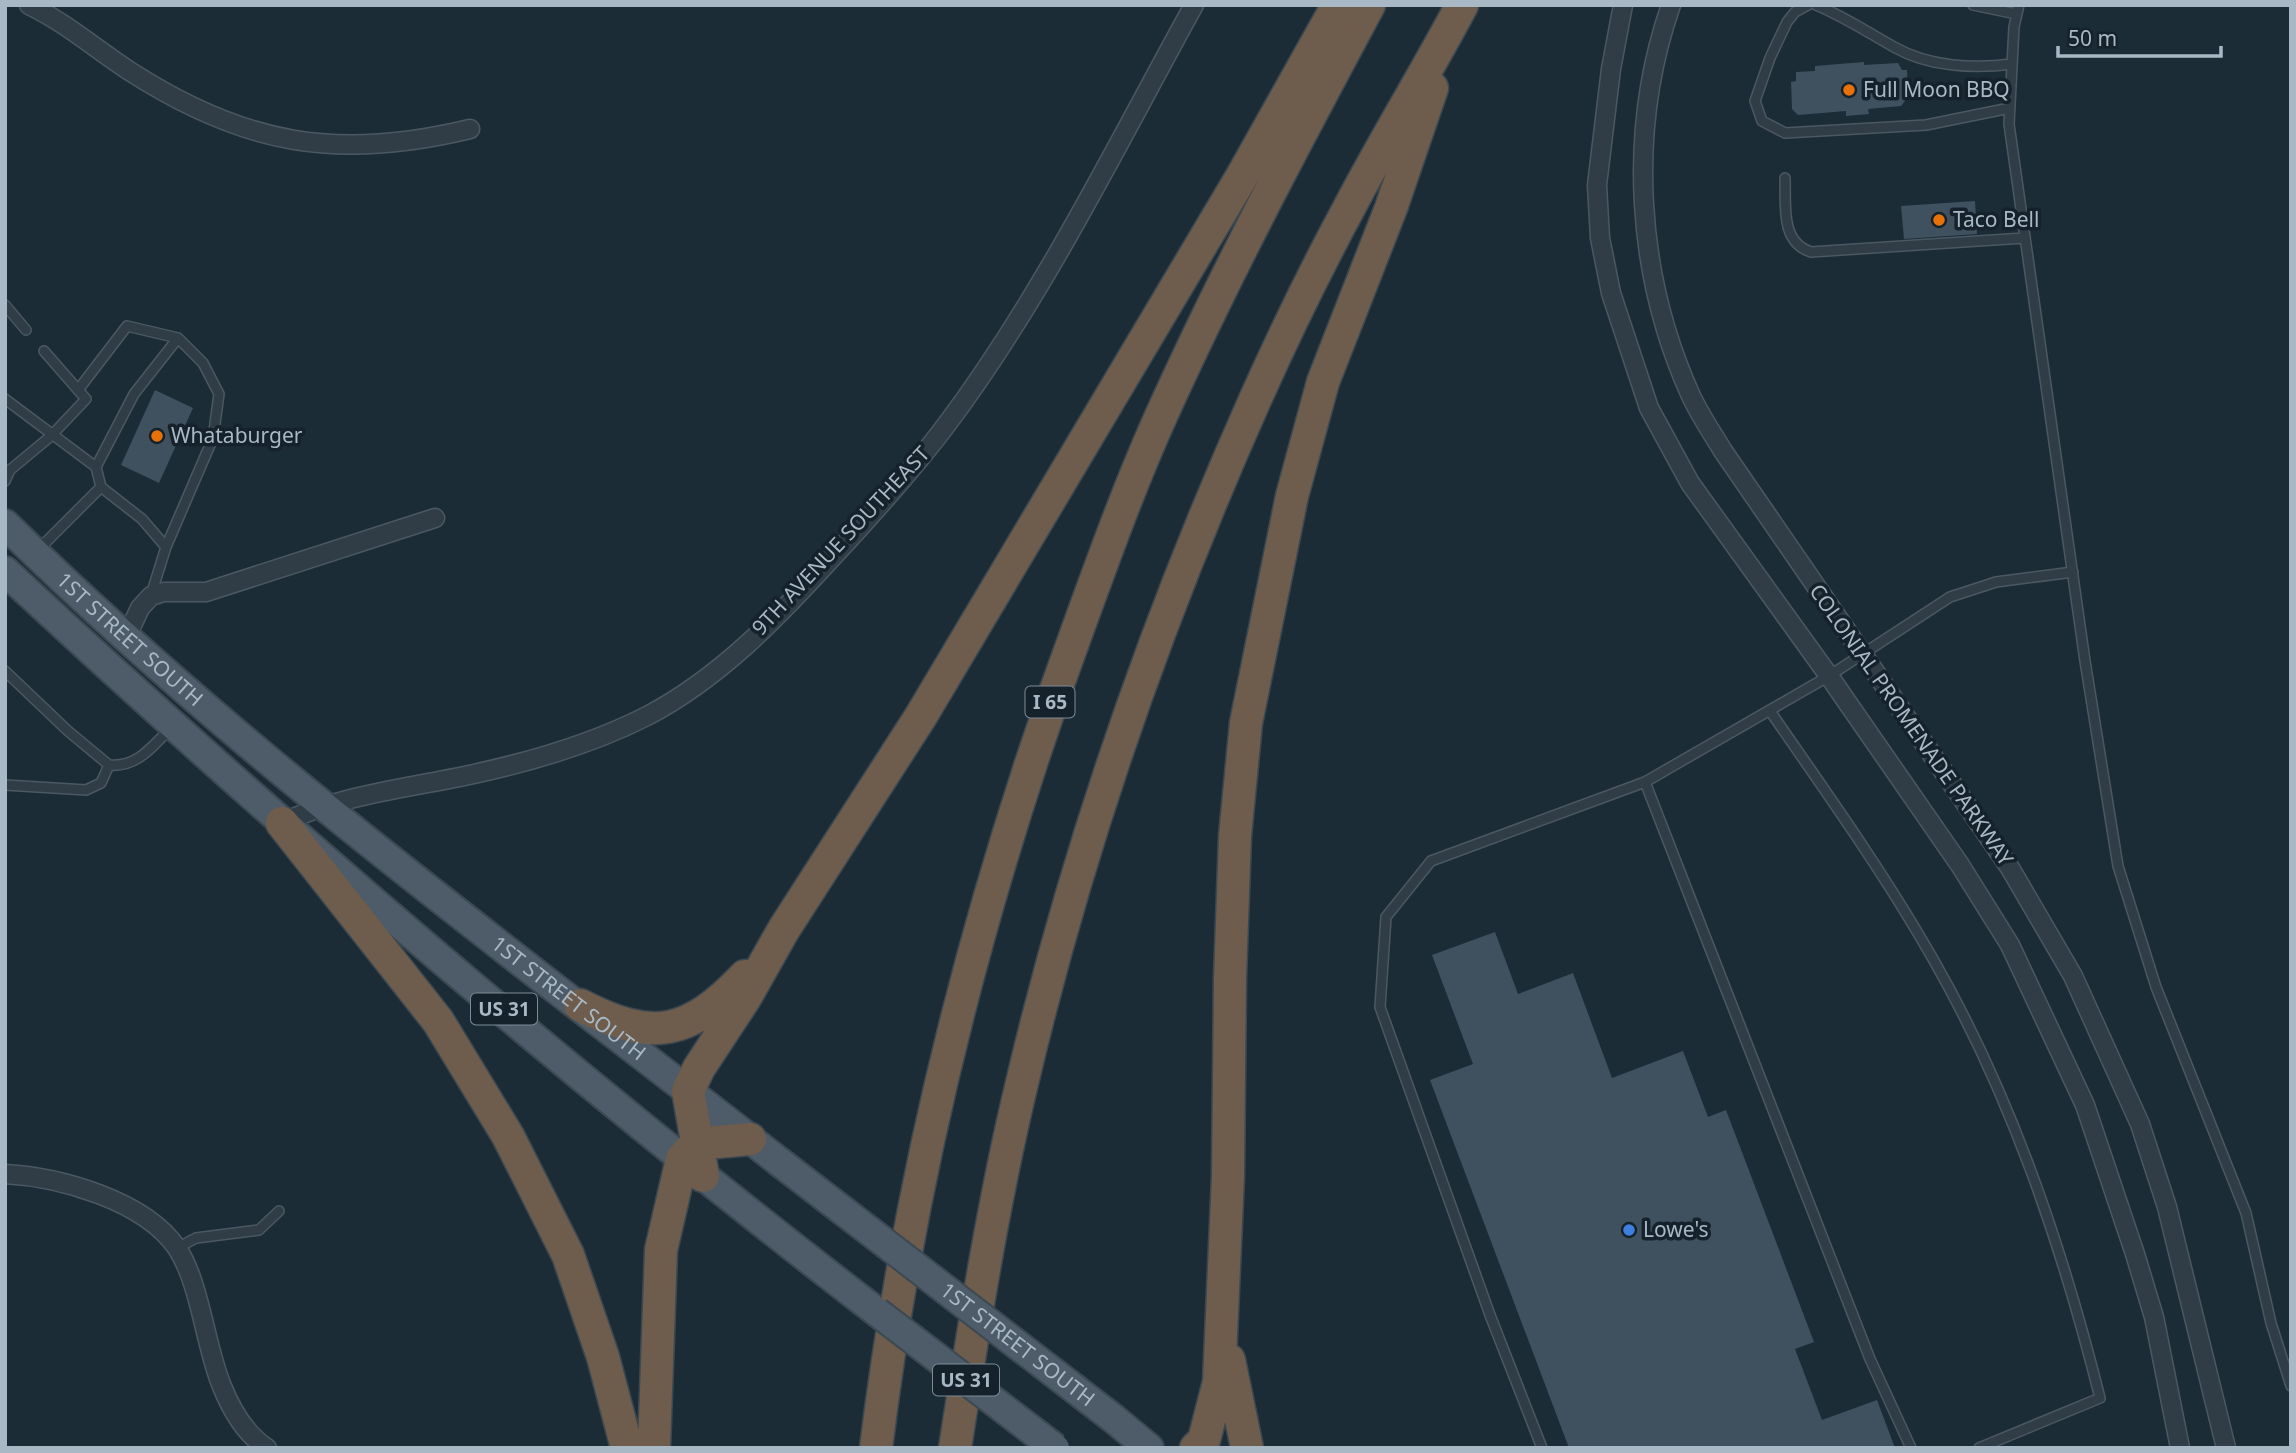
<svg xmlns="http://www.w3.org/2000/svg" width="2296" height="1453" font-family="'Noto Sans',sans-serif">
<rect width="100%" height="100%" fill="#1c2c37"/>
<path fill="#3f515f" d="M1864,62V65L1898,63L1902,70H1907L1908,97L1901,106L1868,109L1869,114L1846,116V111L1798,115L1792,109L1791,82L1796,81V72L1815,71V66Z
M1975,201L1977,234L1904,239L1901,206Z
M155,390L193,408L159,483L121,465Z
M1495,932L1518,994L1573,973L1612,1078L1683,1051L1708,1117L1726,1110L1814,1342L1795,1349L1822,1420L1877,1400L1895,1448H1569L1430,1080L1473,1064L1432,955Z"/>
<g fill="none" stroke-linecap="round" stroke-linejoin="round">
<g stroke="#4b5862" stroke-width="12">
<path id="lane" d="M1808,5L1795,12L1787,22L1770,58L1755,101L1762,121L1785,133L1926,125L2010,108
M1816,5C1845,17 1867,32 1894,47C1929,67 1974,69 2012,64
M1973,5L2016,14
M2019,5L2014,27L2009,124L2085,661L2118,866L2156,987L2246,1213L2271,1323L2291,1386
M1785,178C1786,205 1780,242 1811,252L2024,238
M5,305L26,330
M5,399L96,467L101,487
M96,467L134,394L178,338
M5,481L10,470L51,436L86,399L44,351
M38,550L101,487L142,519L166,547L213,438L219,394L203,363L178,338L127,326L78,390
M151,595L166,547
M5,671L68,731L109,765C138,768 153,745 172,727
M1770,711C1826,792 1884,873 1933,959C2011,1095 2062,1246 2100,1398L1979,1448
M5,785L86,790L101,783L109,765
M177,1248L196,1238L259,1230L279,1211
M1542,1448L1490,1315L1380,1007L1386,917L1431,861L1645,782
M1911,1448L1870,1359L1645,782L1829,676L1950,597L1996,582L2073,572"/>
</g>
<g stroke="#4b5862" stroke-width="21">
<path id="street" d="M29,5C65,22 97,50 131,72C245,145 338,161 470,129
M1623,5L1611,69L1597,185L1600,238L1611,293L1649,408L1690,483L1829,676L1960,865L2010,945L2085,1105L2135,1254L2154,1317L2180,1448
M1671,5C1627,131 1636,275 1691,396C1700,415 1712,433 1723,451L2010,868L2073,976L2140,1124L2167,1207L2226,1448
M126,638L140,608L151,596L164,592H206L435,518
M282,823C344,794 404,789 469,775C530,762 592,744 647,716C718,679 776,619 829,561C870,517 911,472 947,424C1044,294 1116,146 1194,5
M5,1174C59,1177 144,1200 177,1248C200,1283 205,1344 221,1384C230,1407 245,1434 267,1448"/>
</g>
<g stroke="#3c4953" stroke-width="32">
<g id="primary">
<path id="s1" d="M5,524C243,758 515,955 777,1160"/>
<path d="M5,571C284,831 575,1080 877,1312"/>
<path d="M1114,1419L1149,1448"/>
</g>
</g>
<g stroke="#3b4851" stroke-width="35">
<path id="highway" d="M282,823L438,1021L508,1136L568,1255L603,1357L627,1448
M580,1005C653,1043 689,1035 745,976
M703,1176L688,1091L699,1068L745,998L784,929L921,716L1241,178L1338,5
M1229,1360L1247,1448
M654,1448L661,1250L682,1159L696,1144L750,1139
M876,1448C911,1163 984,881 1084,612C1107,549 1130,486 1157,425C1221,282 1295,143 1369,5
M955,1448C974,1326 993,1203 1022,1083C1077,849 1156,622 1254,402C1283,337 1315,271 1349,208C1385,139 1426,73 1462,5
M1196,1448L1204,1440L1219,1382L1228,1176L1230,978L1235,836L1246,723L1292,496L1323,382L1391,208L1432,88"/>
</g>
<use href="#lane" stroke="#303d47" stroke-width="9"/>
<use href="#street" stroke="#303d47" stroke-width="18"/>
<use href="#primary" stroke="#4d5c68" stroke-width="28"/>
<use href="#highway" stroke="#6e5c4c" stroke-width="32"/>
<g stroke="#3c4953" stroke-width="32" stroke-linecap="butt">
<g id="primary-bridge">
<path id="s2" d="M777,1160L1114,1419"/>
<path d="M877,1312L1055,1448"/>
</g>
</g>
<use href="#primary-bridge" stroke="#4d5c68" stroke-width="28"/>
</g>
<g fill="#e8710a" stroke="#16222b" stroke-width="2.5">
<circle cx="1849" cy="90" r="7"/>
<circle cx="1939" cy="220" r="7"/>
<circle cx="157" cy="436" r="7"/>
</g>
<circle fill="#3f7fe0" stroke="#16222b" stroke-width="2.5" cx="1629" cy="1230" r="7"/>
<g text-anchor="middle" stroke-width="7" stroke-linejoin="round" paint-order="stroke">
<g fill="#16222b" stroke="#7d8b97" stroke-width="2">
<rect x="1025.5" y="686.5" width="49" height="31" rx="5"/>
<rect x="471" y="993.5" width="66" height="31" rx="5"/>
<rect x="933" y="1364.5" width="66" height="31" rx="5"/>
</g>
<g font-size="19" font-weight="bold" fill="#a9b8c5">
<text x="1050" y="709">I 65</text>
<text x="504" y="1016">US 31</text>
<text x="966" y="1387">US 31</text>
</g>
<g font-size="21" fill="#a9b8c5" stroke="#16222b" text-anchor="start">
<text x="1863" y="97">Full Moon BBQ</text>
<text x="1953" y="227">Taco Bell</text>
<text x="171" y="443">Whataburger</text>
<text x="1643" y="1237">Lowe's</text>
</g>
<g font-size="21" fill="#a9b8c5" stroke="#16222b">
<text transform="translate(841 541) rotate(-47)" y="7">9TH AVENUE SOUTHEAST</text>
<text dy="7" stroke="none"><textPath href="#s1" startOffset="170">1ST STREET SOUTH</textPath></text>
<text transform="translate(1911 725) rotate(55)" y="7">COLONIAL PROMENADE PARKWAY</text>
<text dy="7" stroke="none"><textPath href="#s1" startOffset="737">1ST STREET SOUTH</textPath></text>
<text dy="7" stroke="none"><textPath href="#s2" startOffset="303">1ST STREET SOUTH</textPath></text>
</g>
</g>
<rect width="2296" height="1453" fill="none" stroke="#a9b8c5" stroke-width="14"/>
<path d="M2058 46v10h163v-10" fill="none" stroke="#a9b8c5" stroke-width="3.5"/>
<text x="2068" y="46" font-size="21" fill="#a9b8c5" stroke="#16222b" stroke-width="5" paint-order="stroke">50 m</text>
</svg>
